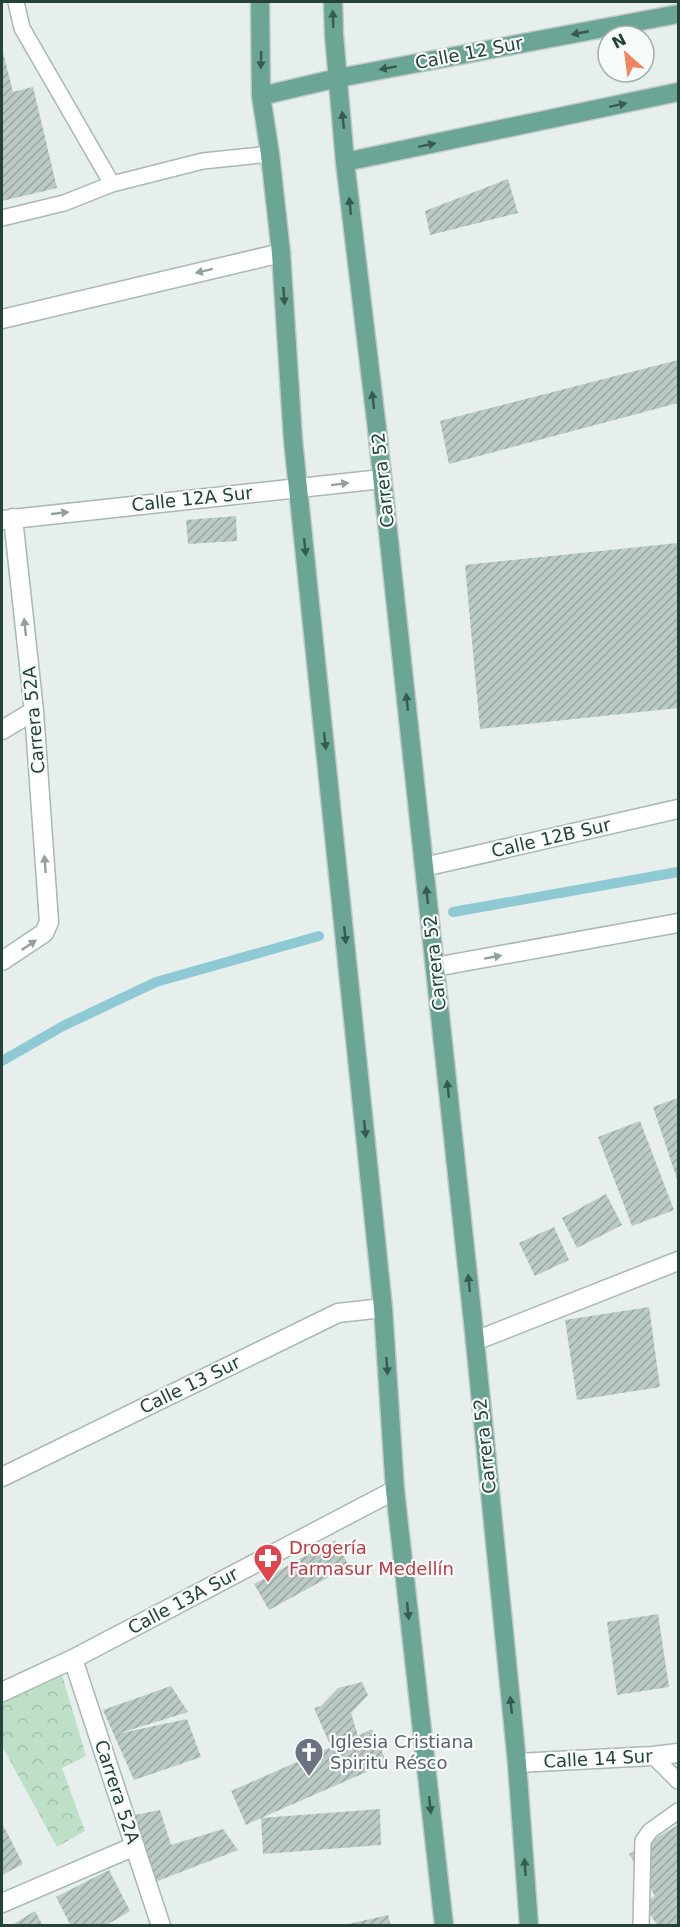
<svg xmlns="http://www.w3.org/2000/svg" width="680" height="1927" font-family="'DejaVu Sans',sans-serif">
<defs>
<pattern id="park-crowns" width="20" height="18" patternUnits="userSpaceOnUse" patternTransform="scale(1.5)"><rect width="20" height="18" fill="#bfe0c8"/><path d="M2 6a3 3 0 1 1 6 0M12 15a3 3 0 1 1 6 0" fill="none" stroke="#a4c1ad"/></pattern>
<pattern id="building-hatch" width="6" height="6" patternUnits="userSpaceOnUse" patternTransform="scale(1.5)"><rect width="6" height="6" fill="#bbcac4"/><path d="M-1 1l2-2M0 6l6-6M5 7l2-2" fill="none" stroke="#98a6a0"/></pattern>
</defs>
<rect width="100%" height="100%" fill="#e6efeb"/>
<path fill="url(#park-crowns)" d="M60,1668L86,1756L62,1768L85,1831L57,1847L2,1746V1698Z"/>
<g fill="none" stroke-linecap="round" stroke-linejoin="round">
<path stroke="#8ec9d4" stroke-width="10" d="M453,912L678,872
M2,1061L63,1026L156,982L319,936"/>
</g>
<path fill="url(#building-hatch)" d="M2,48L13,92L33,87L57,188L2,201Z
M508,179L518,213L430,235L425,211Z
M678,360V403L449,464L440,421Z
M236,516L237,541L188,544L186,520Z
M678,543V708L480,729L465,565Z
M678,1098V1182L653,1107Z
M640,1121L674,1210L632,1226L598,1137Z
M606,1194L622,1225L577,1248L562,1218Z
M554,1227L569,1260L535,1276L519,1243Z
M649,1307L660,1387L577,1400L565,1320Z
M335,1540L349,1566L269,1610L254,1584Z
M658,1614L669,1687L617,1695L607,1622Z
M362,1682L368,1695L351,1713L358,1736L372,1729L387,1763L261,1818L380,1809L381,1845L263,1854L261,1818L246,1825L231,1791L331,1747L314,1708L321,1706L338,1688Z
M171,1686L188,1712L117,1734L187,1719L201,1757L134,1780L103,1710Z
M160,1810L171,1845L223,1829L238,1850L155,1882L135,1815Z
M2,1823L23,1864L2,1875Z
M678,1825V1926H658L643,1904L655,1896L629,1854Z
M109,1870L130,1911L105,1926H71L56,1897Z
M35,1911L43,1926H10Z
M388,1915L391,1926H344V1925Z"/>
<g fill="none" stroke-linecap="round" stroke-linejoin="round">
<g stroke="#a8b8b2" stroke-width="18">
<path id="service" d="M16,2L22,28L112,184
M2,218L64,203L112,184L203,161L270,154
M653,1756L678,1781
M641,1926L643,1841L650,1831L678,1811"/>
</g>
<g stroke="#a8b8b2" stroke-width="21">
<path id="minor" d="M2,319L281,253
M3,520L382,479
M2,730L34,711
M424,867L678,809
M2,961L44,933L49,922L34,711L13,518
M435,967L678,923
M475,1341L678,1261
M2,1477L338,1313L383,1308
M73,1659L161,1926
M2,1692L73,1659L395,1490
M517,1763L653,1756L678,1753
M2,1903L135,1846"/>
</g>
<g stroke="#c2cac8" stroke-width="21">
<path id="primary" d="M260,2L261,96L270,154L281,253L293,440L383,1308L395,1490L444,1926
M333,2L334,35L345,162L377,429L475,1341L517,1763L529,1926
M261,96L338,78L678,14
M345,162L678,92"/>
</g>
<use href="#service" stroke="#fff" stroke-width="15"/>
<use href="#minor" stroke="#fff" stroke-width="18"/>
<use href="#primary" stroke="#6aa596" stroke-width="18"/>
</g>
<defs><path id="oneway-solid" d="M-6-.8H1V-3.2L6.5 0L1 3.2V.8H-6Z" transform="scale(1.5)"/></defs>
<g fill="#365b51">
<use href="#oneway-solid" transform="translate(333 19) rotate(-92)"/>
<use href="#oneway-solid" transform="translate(580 33) rotate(169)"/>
<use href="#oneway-solid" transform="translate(261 60) rotate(91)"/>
<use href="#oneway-solid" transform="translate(388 68) rotate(170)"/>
<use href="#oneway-solid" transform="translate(618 105) rotate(-12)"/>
<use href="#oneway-solid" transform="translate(343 120) rotate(-96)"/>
<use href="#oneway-solid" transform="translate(427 145) rotate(-12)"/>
<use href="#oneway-solid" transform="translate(350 206) rotate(-96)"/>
<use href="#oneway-solid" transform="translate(284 296) rotate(86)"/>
<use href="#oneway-solid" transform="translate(373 400) rotate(-97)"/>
<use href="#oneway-solid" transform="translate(305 547) rotate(84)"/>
<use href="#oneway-solid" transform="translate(407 702) rotate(-96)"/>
<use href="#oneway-solid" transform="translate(325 741) rotate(84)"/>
<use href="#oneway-solid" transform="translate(427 895) rotate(-96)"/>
<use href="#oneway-solid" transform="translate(345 935) rotate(84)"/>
<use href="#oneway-solid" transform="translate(448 1089) rotate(-96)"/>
<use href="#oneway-solid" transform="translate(365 1129) rotate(84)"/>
<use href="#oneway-solid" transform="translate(469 1283) rotate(-96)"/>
<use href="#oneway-solid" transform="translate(387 1366) rotate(86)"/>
<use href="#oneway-solid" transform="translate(408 1611) rotate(84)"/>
<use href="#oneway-solid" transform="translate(511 1705) rotate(-96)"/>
<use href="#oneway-solid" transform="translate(430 1805) rotate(84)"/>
<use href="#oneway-solid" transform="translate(525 1867) rotate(-94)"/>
</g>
<g fill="#92a09c">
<use href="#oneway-solid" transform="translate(204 271) rotate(166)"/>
<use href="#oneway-solid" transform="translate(340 484) rotate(-7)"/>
<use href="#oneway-solid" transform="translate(60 513) rotate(-6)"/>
<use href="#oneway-solid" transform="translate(25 627) rotate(-96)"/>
<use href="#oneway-solid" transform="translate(45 864) rotate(-94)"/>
<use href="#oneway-solid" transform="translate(29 945) rotate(-34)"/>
<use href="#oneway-solid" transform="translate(493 957) rotate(-10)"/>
</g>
<defs>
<g id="pharmacy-pin" transform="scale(1.5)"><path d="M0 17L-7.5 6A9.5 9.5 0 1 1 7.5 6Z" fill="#e0444e" stroke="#f7fbf9"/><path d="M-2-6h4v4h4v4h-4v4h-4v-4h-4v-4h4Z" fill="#fff"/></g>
<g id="church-pin" transform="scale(1.5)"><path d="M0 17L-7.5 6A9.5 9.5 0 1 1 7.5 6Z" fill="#6b7280" stroke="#f7fbf9"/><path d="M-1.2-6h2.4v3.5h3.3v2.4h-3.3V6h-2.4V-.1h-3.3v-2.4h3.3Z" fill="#fff"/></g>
</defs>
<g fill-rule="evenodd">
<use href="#pharmacy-pin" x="268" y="1558"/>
<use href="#church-pin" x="309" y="1752"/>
</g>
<g text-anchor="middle" stroke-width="4.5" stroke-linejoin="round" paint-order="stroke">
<g font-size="18" fill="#24423a" stroke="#f7fbf9">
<text transform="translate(469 53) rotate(-11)" y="6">Calle 12 Sur</text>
<text transform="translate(383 480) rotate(-96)" y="6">Carrera 52</text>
<text transform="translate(192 499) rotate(-6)" y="6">Calle 12A Sur</text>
<text transform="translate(34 720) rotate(-95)" y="6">Carrera 52A</text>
<text transform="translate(551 838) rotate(-13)" y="6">Calle 12B Sur</text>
<text transform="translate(435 963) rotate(-96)" y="6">Carrera 52</text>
<text transform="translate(190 1385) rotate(-26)" y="6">Calle 13 Sur</text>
<text transform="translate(485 1446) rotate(-96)" y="6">Carrera 52</text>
<text transform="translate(183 1601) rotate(-28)" y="6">Calle 13A Sur</text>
<text transform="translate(598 1759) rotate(-3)" y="6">Calle 14 Sur</text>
<text transform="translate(117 1792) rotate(72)" y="6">Carrera 52A</text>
</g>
<g font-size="18" fill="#be3a42" stroke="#f7fbf9" text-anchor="start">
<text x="289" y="1554">Drogería<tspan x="289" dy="21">Farmasur Medellín</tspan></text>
</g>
<g font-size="18" fill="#5b616d" stroke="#f7fbf9" text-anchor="start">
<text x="330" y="1748">Iglesia Cristiana<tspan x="330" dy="21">Spiritu Résco</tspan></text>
</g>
</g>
<rect width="680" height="1927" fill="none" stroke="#24423a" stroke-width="6"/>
<g transform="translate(626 54) rotate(332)"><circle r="28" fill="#f7fbf9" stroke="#a3b1ad" stroke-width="1.5"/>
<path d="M0-4.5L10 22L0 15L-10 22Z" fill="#f4845f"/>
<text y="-9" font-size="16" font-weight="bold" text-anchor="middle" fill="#24423a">N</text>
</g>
</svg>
